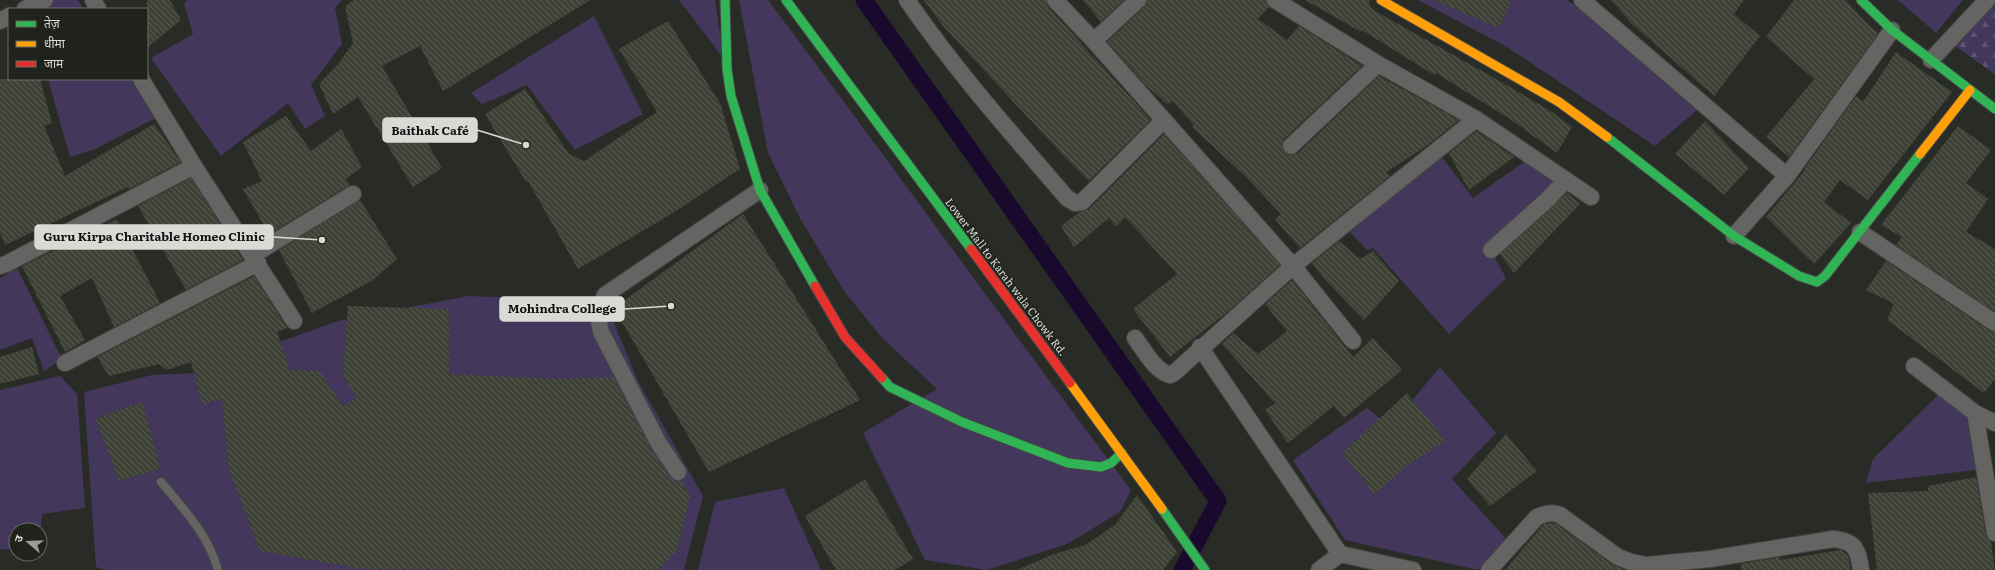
<svg xmlns="http://www.w3.org/2000/svg" width="1995" height="570" font-family="Literata,'Noto Sans Devanagari',serif">
<defs>
<pattern id="forest-firs" width="22" height="20" patternUnits="userSpaceOnUse"><rect width="22" height="20" fill="#43375c"/><path d="M5 1l3.5 6h-7zM16 11l3.5 6h-7z" fill="#5d5372"/></pattern>
<pattern id="building-back-hatch" width="6" height="6" patternUnits="userSpaceOnUse"><rect width="6" height="6" fill="#3e4236"/><path d="M-1 5l2 2M0 0l6 6M5-1l2 2" fill="none" stroke="#595d52"/></pattern>
</defs>
<rect width="100%" height="100%" fill="#292b27"/>
<path fill="#43375c" d="M54,0H78L84,9H33Z
M188,0H342L335,8L342,44L311,85L325,116L305,129L288,103L221,156L151,58L193,34L184,4Z
M679,0H715L724,59Z
M739,0H768C890,162 1008,327 1131,490L1120,512L1067,544L987,570L925,560L863,433L937,389L882,338L844,291L801,220L768,153Z
M1418,0H1566L1580,8L1697,110L1655,146L1507,47Z
M1898,0H1963L1936,33Z
M594,16L643,114L575,150L527,85L482,104L471,93Z
M48,79H130L156,118L93,150L70,157Z
M1441,156L1473,198L1528,159L1560,181L1489,247L1506,278L1449,334L1373,248L1367,250L1350,232Z
M17,268L62,359L44,371L32,338L0,350V278Z
M468,296L605,301L638,381L703,496L684,570H106L96,567L84,392L152,375L193,373L338,321Z
M1440,367L1496,433L1452,479L1509,542L1478,570L1345,540L1293,460L1367,408L1390,427Z
M60,376L77,394L85,508L42,514L40,536V530H16V550L0,549V390Z
M1941,392L1966,415L1976,470L1866,483L1873,459Z
M784,488L821,570H698L715,502Z"/>
<path fill="url(#forest-firs)" d="M1995,4V74L1955,46Z"/>
<g fill="none" stroke-linecap="round" stroke-linejoin="round">
<path stroke="#19092c" stroke-width="17" d="M864,0L1218,501L1182,570"/>
</g>
<path fill="url(#building-back-hatch)" d="M147,0H170L181,20L147,48Z
M354,0H590L443,91L420,46L382,66L442,168L413,187L358,97L333,114L319,84L339,63L353,43L345,6Z
M924,0H1046L1048,7L1151,120L1089,181L1062,154L943,26Z
M1083,0H1124L1101,22Z
M1147,0H1266L1269,7L1258,19L1287,40L1299,26L1362,66L1284,139L1282,148L1288,155L1298,153L1379,76L1459,120L1428,145L1386,172L1390,176L1300,248L1275,219L1281,214L1246,177L1192,127L1194,125L1172,101L1168,105L1147,86L1107,42L1144,7Z
M1305,0H1369L1370,6L1375,11L1505,84L1552,112L1572,127L1557,153L1510,119L1436,73L1434,75L1362,30L1361,32Z
M1434,0H1512L1499,28Z
M1611,0H1744L1734,14L1760,36L1714,96L1631,23Z
M1794,0H1845L1878,34L1789,157L1766,137L1814,79L1766,37Z
M668,21L720,103L740,169L668,216L578,269L528,181L526,182L485,114L525,89L569,154L584,161L657,112L619,49Z
M1896,52L1952,92L1868,200L1840,180L1824,202L1851,223L1814,264L1766,217L1805,170L1804,169L1856,96L1863,102Z
M0,79H40L52,123L44,126L65,176L154,124L181,162L129,189L128,187L5,245L0,233Z
M286,116L311,151L341,129L362,167L346,179L350,185L269,234L243,189L262,181L243,142Z
M1705,121L1749,168L1724,195L1675,154Z
M1958,126L1991,150L1966,183L1988,199L1966,232L1995,249V312L1896,245L1902,237L1881,225Z
M1476,131L1514,157L1469,190L1449,153Z
M1164,134L1280,265L1230,310L1170,357L1133,309L1177,274L1125,217L1116,227L1109,218L1074,247L1061,226L1080,212L1089,209Z
M191,178L243,260L186,290L138,206Z
M1567,193L1580,204L1514,273L1500,254Z
M360,200L397,259L373,280L312,313L279,250Z
M743,214L860,400L709,472L614,308Z
M117,219L160,303L114,327L92,278L60,296L85,340L65,352L22,266Z
M1339,241L1360,259L1373,251L1399,281L1364,320L1325,280L1312,263Z
M1886,261L1990,331L1995,332V379L1984,393L1887,320L1894,304L1866,290Z
M254,276L287,328L277,332L290,370L319,371L343,406L356,398L343,374L348,306L449,309V374L560,379L613,377L650,447L670,478L674,481H681L690,497L676,551L659,570H515L363,569L260,551L229,469L222,398L203,405L191,362L167,370L159,364L109,376L97,357Z
M1292,280L1353,357L1373,338L1402,370L1344,418L1334,406L1288,443L1265,410L1275,403L1222,344L1233,333L1258,354L1287,331L1265,304Z
M32,347L39,374L0,384V357Z
M1407,393L1446,441L1413,461L1374,494L1342,453Z
M142,402L160,469L119,481L96,419Z
M1506,434L1537,471L1490,506L1467,479Z
M1976,477L1986,535L1991,542L1995,570H1877L1868,493L1928,491V486Z
M865,479L913,559L895,570H836L805,516Z
M1137,495L1177,552L1163,570H1017L1054,554L1085,545L1115,525Z
M1551,523L1556,524L1613,565L1625,570H1505L1544,524Z
M1841,550L1848,556L1851,570H1741V564L1780,557V560Z"/>
<g fill="none" stroke-linecap="round" stroke-linejoin="round">
<g stroke="#454644" stroke-width="10">
<path id="lane" d="M161,482C183,508 209,536 218,570"/>
</g>
<g stroke="#454644" stroke-width="18">
<path id="street" d="M93,0L98,9
M907,0C955,70 1012,134 1067,198L1075,203L1082,202L1164,120
M1055,0L1094,41L1293,266L1353,341
M1275,0L1378,64L1291,146
M1582,0L1787,176
M25,9L45,0
M0,21L9,16
M1094,41L1138,0
M1931,60L1987,0
M1378,64L1476,119L1591,197
M141,79L194,166L294,321
M1860,232L1995,323
M1734,236L1787,176L1892,30
M1491,250L1547,200L1566,180
M253,255L353,194
M0,266L6,264L194,166
M1135,338C1144,350 1155,371 1170,375L1174,373L1293,266L1476,119
M1200,347L1340,554
M65,363L258,263
M1914,366L1975,413L1995,423
M1975,413L1995,533
M678,472L658,442L601,332C597,317 599,309 605,295L760,190
M1319,570L1340,554L1413,570
M1489,570L1537,517C1546,513 1552,512 1560,515L1618,557L1631,562L1647,565L1710,559L1833,539C1856,541 1858,550 1861,570"/>
</g>
<g stroke="#454644" stroke-width="11">
<path id="fast" d="M725,0L727,69L731,96L760,190L815,286
M786,0L971,249
M1861,0L1892,30L1995,109
M1607,137L1734,236L1799,276L1817,282L1825,276L1920,154
M882,378L890,387L962,422L1068,463L1101,467L1111,463L1122,453
M1162,509L1205,570"/>
</g>
<g stroke="#454644" stroke-width="11">
<path id="slow" d="M1381,0L1559,102L1607,137
M1920,154L1970,90
M1070,383L1162,509"/>
</g>
<g stroke="#454644" stroke-width="11">
<path id="jam" d="M971,249L1070,383
M815,286L845,337L882,378"/>
</g>
<use href="#lane" stroke="#646562" stroke-width="8"/>
<use href="#street" stroke="#646562" stroke-width="16"/>
<use href="#fast" stroke="#30b455" stroke-width="9"/>
<use href="#slow" stroke="#ff9f0a" stroke-width="9"/>
<use href="#jam" stroke="#e5322d" stroke-width="9"/>
</g>
<g text-anchor="middle" stroke-width="3" stroke-linejoin="round" paint-order="stroke">
<g font-size="11" fill="#d8dad5" stroke="#20231c">
<text transform="translate(1006 277) rotate(53)" y="4">Lower Mall to Karah wala Chowk Rd.</text>
</g>
</g>
<path fill="none" stroke="#d8dad5" stroke-width="1.5" d="M526 145L477 130M322 240L273 237M671 306L624 309"/>
<g fill="#d8dad5" stroke="#20231c" stroke-width="1.5">
<circle cx="526" cy="145" r="4"/>
<circle cx="322" cy="240" r="4"/>
<circle cx="671" cy="306" r="4"/>
</g>
<g fill="#d8dad5" stroke="#d8dad5" stroke-width="1.5">
<rect x="383" y="118" width="94" height="24" rx="4"/>
<rect x="35" y="225" width="238" height="24" rx="4"/>
<rect x="500" y="297" width="124" height="24" rx="4"/>
</g>
<g font-size="12" text-anchor="middle" font-weight="bold" fill="#111">
<text x="430" y="135">Baithak Café</text>
<text x="154" y="241">Guru Kirpa Charitable Homeo Clinic</text>
<text x="562" y="313">Mohindra College</text>
</g>
<rect x="8" y="8" width="140" height="72" fill="#20231c" stroke="#6a6c66"/>
<rect x="16" y="21" width="20" height="6" fill="#30b455" stroke="#6a6c66"/>
<text x="44" y="28" font-size="12" fill="#d8dad5">तेज़</text>
<rect x="16" y="41" width="20" height="6" fill="#ff9f0a" stroke="#6a6c66"/>
<text x="44" y="48" font-size="12" fill="#d8dad5">धीमा</text>
<rect x="16" y="61" width="20" height="6" fill="#e5322d" stroke="#6a6c66"/>
<text x="44" y="68" font-size="12" fill="#d8dad5">जाम</text>
<g transform="translate(28 542) rotate(289)"><circle r="19" fill="#20231c" stroke="#6a6c66"/>
<path d="M0-3L7 15L0 10L-7 15Z" fill="#9b9d98"/>
<text y="-6" font-size="11" font-weight="bold" text-anchor="middle" fill="#d8dad5">उ</text>
</g>
</svg>
